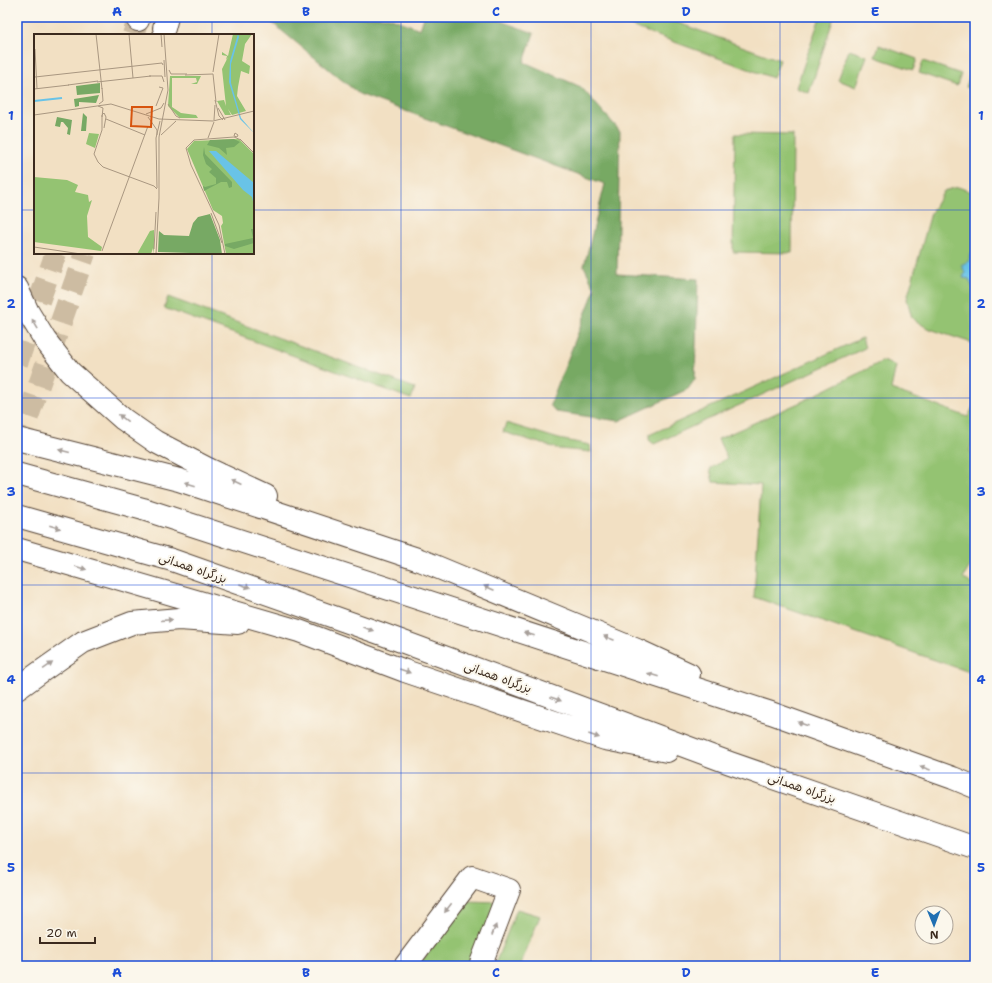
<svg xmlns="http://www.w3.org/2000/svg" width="992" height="983" font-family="'Shantell Sans','Playpen Sans Arabic',sans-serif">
<rect width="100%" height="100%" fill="#fbf7ec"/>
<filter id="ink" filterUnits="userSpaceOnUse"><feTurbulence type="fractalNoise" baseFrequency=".025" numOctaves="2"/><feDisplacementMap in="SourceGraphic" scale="8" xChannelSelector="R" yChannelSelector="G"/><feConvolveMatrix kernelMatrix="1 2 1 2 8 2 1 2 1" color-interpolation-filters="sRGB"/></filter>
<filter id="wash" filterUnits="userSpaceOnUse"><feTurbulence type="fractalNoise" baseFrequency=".012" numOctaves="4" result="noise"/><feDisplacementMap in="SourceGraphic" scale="16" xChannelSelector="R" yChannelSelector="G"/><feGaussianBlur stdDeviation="0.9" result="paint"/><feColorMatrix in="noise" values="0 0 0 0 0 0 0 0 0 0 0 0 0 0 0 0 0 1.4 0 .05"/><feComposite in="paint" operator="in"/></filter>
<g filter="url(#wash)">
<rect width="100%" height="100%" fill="#f2e0c3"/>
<path fill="#94c372" stroke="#687648" d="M606,17H662L780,60L773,78Z
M820,17H834L809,93L796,88Z
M879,45L917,59L913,70L875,57Z
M849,50L867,56L856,87L838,80Z
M923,61L961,74L957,86L919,73Z
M970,75L975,77V90L966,87Z
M735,134L793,135L792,253L733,252Z
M958,187L975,193V344L927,328L912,318L907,299L931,213L944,191Z
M168,297L415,388L411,399L164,308Z
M862,338L865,348L654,444L649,440V435Z
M883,361L896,366L891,389L968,417L975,403V427L970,451L975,458V558L963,578L975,586V674L754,597L761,485L713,482L710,469L727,458L718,439L801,402Z
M506,423L559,439L590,445L591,452L559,449L503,432Z
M466,901L499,902L475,966H418Z
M517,909L540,916L520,966H494Z"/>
<path fill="#77a964" stroke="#596a41" d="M265,17H389L420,29L424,17H489L534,33L524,62L581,87L620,131L617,274L698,279L695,379L688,389L619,421L556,412L550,405L595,289L584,266L605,184L359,94Z"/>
<path fill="#69c3e7" stroke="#527682" d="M970,253L975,255V287L973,288L969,279L963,278L965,272L961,265L969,261Z"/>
</g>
<g filter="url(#ink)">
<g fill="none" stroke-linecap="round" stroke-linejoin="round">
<path stroke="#cdbca2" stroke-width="22" stroke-dasharray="22 11" stroke-linecap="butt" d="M133,35L138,20
M17,363L56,253
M17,448L85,253"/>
<g stroke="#564537" stroke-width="24">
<path id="minor" d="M405,966L472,877L509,890L480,966"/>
</g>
<g stroke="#564537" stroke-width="24">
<path id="major" d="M138,20L139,17
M164,28L167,17"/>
</g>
<g stroke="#564537" stroke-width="24">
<path id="highway" d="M17,288L28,312L45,340L70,372L123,419L156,442L208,469L266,496
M17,439L179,480L420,560L637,650L689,674
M17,474L143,509L771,713L953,778L975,787
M17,516L172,560L382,634L730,763L975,848
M17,549L299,631L405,671L605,739L667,751
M17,689L39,673L83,642L132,623L179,619L238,623"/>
</g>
<use href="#minor" stroke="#fff" stroke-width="22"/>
<use href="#major" stroke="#fff" stroke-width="22"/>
<use href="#highway" stroke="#fff" stroke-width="22"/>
</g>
<defs><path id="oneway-solid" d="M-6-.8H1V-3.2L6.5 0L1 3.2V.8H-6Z"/></defs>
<g fill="#a79f9a">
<use href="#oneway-solid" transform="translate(35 324) rotate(-121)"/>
<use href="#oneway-solid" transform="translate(123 418) rotate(-142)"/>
<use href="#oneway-solid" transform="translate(64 451) rotate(-166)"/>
<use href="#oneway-solid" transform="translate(236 482) rotate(-155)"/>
<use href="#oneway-solid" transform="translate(190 484) rotate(-162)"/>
<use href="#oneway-solid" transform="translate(55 527) rotate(16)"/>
<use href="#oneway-solid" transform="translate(81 568) rotate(16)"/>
<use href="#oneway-solid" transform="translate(245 586) rotate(19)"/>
<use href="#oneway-solid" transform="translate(489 588) rotate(-157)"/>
<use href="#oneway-solid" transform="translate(167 620) rotate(-4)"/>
<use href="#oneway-solid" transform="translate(368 629) rotate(19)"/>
<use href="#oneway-solid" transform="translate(529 634) rotate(-162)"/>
<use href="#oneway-solid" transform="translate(609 638) rotate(-158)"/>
<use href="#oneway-solid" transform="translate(48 666) rotate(-35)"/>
<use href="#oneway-solid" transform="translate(405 671) rotate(20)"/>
<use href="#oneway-solid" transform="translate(653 675) rotate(-162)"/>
<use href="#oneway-solid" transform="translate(556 699) rotate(20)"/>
<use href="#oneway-solid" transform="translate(803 724) rotate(-160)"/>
<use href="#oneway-solid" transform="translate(594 736) rotate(19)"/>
<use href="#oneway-solid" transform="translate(925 768) rotate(-160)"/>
<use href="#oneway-solid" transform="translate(448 908) rotate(127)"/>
<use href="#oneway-solid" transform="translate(494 930) rotate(-69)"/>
</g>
</g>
<path fill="none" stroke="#1d4ed8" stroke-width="1" stroke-opacity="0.55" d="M212,17V35M401,17V966M591,17V966M780,17V966M17,210H35M253,210H975M212,253V966M17,398H975M17,585H975M17,773H975"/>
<g text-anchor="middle" stroke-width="4" stroke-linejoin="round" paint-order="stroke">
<g font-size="12" fill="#3b2a1e" stroke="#fbf7ec">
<text transform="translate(193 568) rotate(19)" y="4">بزرگراه همدانی</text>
<text transform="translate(498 677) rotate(20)" y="4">بزرگراه همدانی</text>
<text transform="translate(802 788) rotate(19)" y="4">بزرگراه همدانی</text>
</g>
</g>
<g transform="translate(34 34)">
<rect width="220" height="220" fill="#f2e0c3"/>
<path d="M199,0H218L211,10L208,27L216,32L215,40L207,37L204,53L203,62L212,77L198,81L194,75L197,81H191L183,67L190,66L192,72L188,35L194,23L192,26L193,22L188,21V18L194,22ZM136,42H167L163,50H157L163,48L162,44H138V73L147,79L162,81L164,84H146L134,72ZM55,99L65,100L61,114L52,110ZM205,105L220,120V220H192L187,192L189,189L188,182L179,176L153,115L160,107ZM0,143L33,146L44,151L41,158L54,161L55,168L58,166L53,182L54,203L68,213L67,217L0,208ZM120,196V220L119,214L117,220H103L116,197Z" fill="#94c372"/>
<path d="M66,49V59L43,61L42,52ZM65,61L62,69L45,68V72L41,73L40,65ZM49,79L53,83L52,97H47ZM23,83L38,86L36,101L33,100L34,94L29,88H27L26,93L21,92ZM200,105L206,108L200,113L192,114L193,121L185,114L173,111L176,106ZM170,113L171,120L198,148V153L195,154L193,148H187L170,157L169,152L171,153L182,150V144L175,138L178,135L172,130L169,121ZM176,180L186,206L188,220L124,218L125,197L130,201L155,202L159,189L164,183ZM217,195H220V209L200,215L191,212V210L219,204Z" fill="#77a964"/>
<path d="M204,0L205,3L197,30V49L207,84L220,99L206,85L195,48L196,27ZM175,117H182L220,149V172L218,163L209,156Z" fill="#69c3e7"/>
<path fill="none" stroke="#69c3e7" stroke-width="2" d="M0,67L28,64"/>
<path fill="none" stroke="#a99781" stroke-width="1" d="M62,0L68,55M95,0L99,44M127,0L128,13M1,15L3,55M130,26L131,43M135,36L137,40H153M179,38L185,0M151,41L179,40L182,68M115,42H128L130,48M1,43L128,29L129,31M63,48L117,42M34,51L64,47M0,55L35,51M181,66L185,82L189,86M65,70L69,67L68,54M134,70L142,82L146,84M64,72L69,74L68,83M122,72L129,54L125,53M184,74L191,86M112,80L127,74L130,69M0,81L77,70L125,85L179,87L220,77M68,81V96L60,120L64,128L69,133L120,152L123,155M68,81L70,79L72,83L70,94M114,83L123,96V101M72,85L111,101M180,86L181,71M201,99L204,101L203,103L200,102ZM127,101L142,87M174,104L180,88M206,105L220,119M123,154L122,104L126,87M177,179L188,209M0,213L47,220M120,215L122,178M68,217L114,92M122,220L125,164V103L134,56L130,0M191,220L185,191L157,131L152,114L160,106L200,103L207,106"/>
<path fill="#d7540e" fill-opacity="0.15" stroke="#d7540e" stroke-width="2" d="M98,73H118L117,93L97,92Z"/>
<rect width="220" height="220" fill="none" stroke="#3b2a1e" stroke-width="2"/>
</g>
<rect width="992" height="983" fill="none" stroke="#fbf7ec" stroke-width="44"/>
<g transform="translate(934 925) rotate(179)"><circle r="19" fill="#fbf7ec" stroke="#aea59a"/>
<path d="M0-3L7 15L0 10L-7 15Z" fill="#1f6fb2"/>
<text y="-6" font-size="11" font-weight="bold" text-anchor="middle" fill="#3b2a1e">N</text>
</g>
<path d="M40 937v6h55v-6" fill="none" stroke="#3b2a1e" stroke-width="2"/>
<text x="46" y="937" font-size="12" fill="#3b2a1e" stroke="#fbf7ec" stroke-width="3" paint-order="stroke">20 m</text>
<rect x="22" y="22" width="948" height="939" fill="none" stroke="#1d4ed8" stroke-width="1.5"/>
<g font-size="13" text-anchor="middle" font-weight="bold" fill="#1d4ed8">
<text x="117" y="16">A</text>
<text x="306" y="16">B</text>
<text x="496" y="16">C</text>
<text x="686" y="16">D</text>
<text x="875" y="16">E</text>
<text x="11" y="120">1</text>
<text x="981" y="120">1</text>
<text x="11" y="308">2</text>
<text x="981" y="308">2</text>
<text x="11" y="496">3</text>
<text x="981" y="496">3</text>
<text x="11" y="684">4</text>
<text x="981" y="684">4</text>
<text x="11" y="872">5</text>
<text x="981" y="872">5</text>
<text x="117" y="977">A</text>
<text x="306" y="977">B</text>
<text x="496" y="977">C</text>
<text x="686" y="977">D</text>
<text x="875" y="977">E</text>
</g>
</svg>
